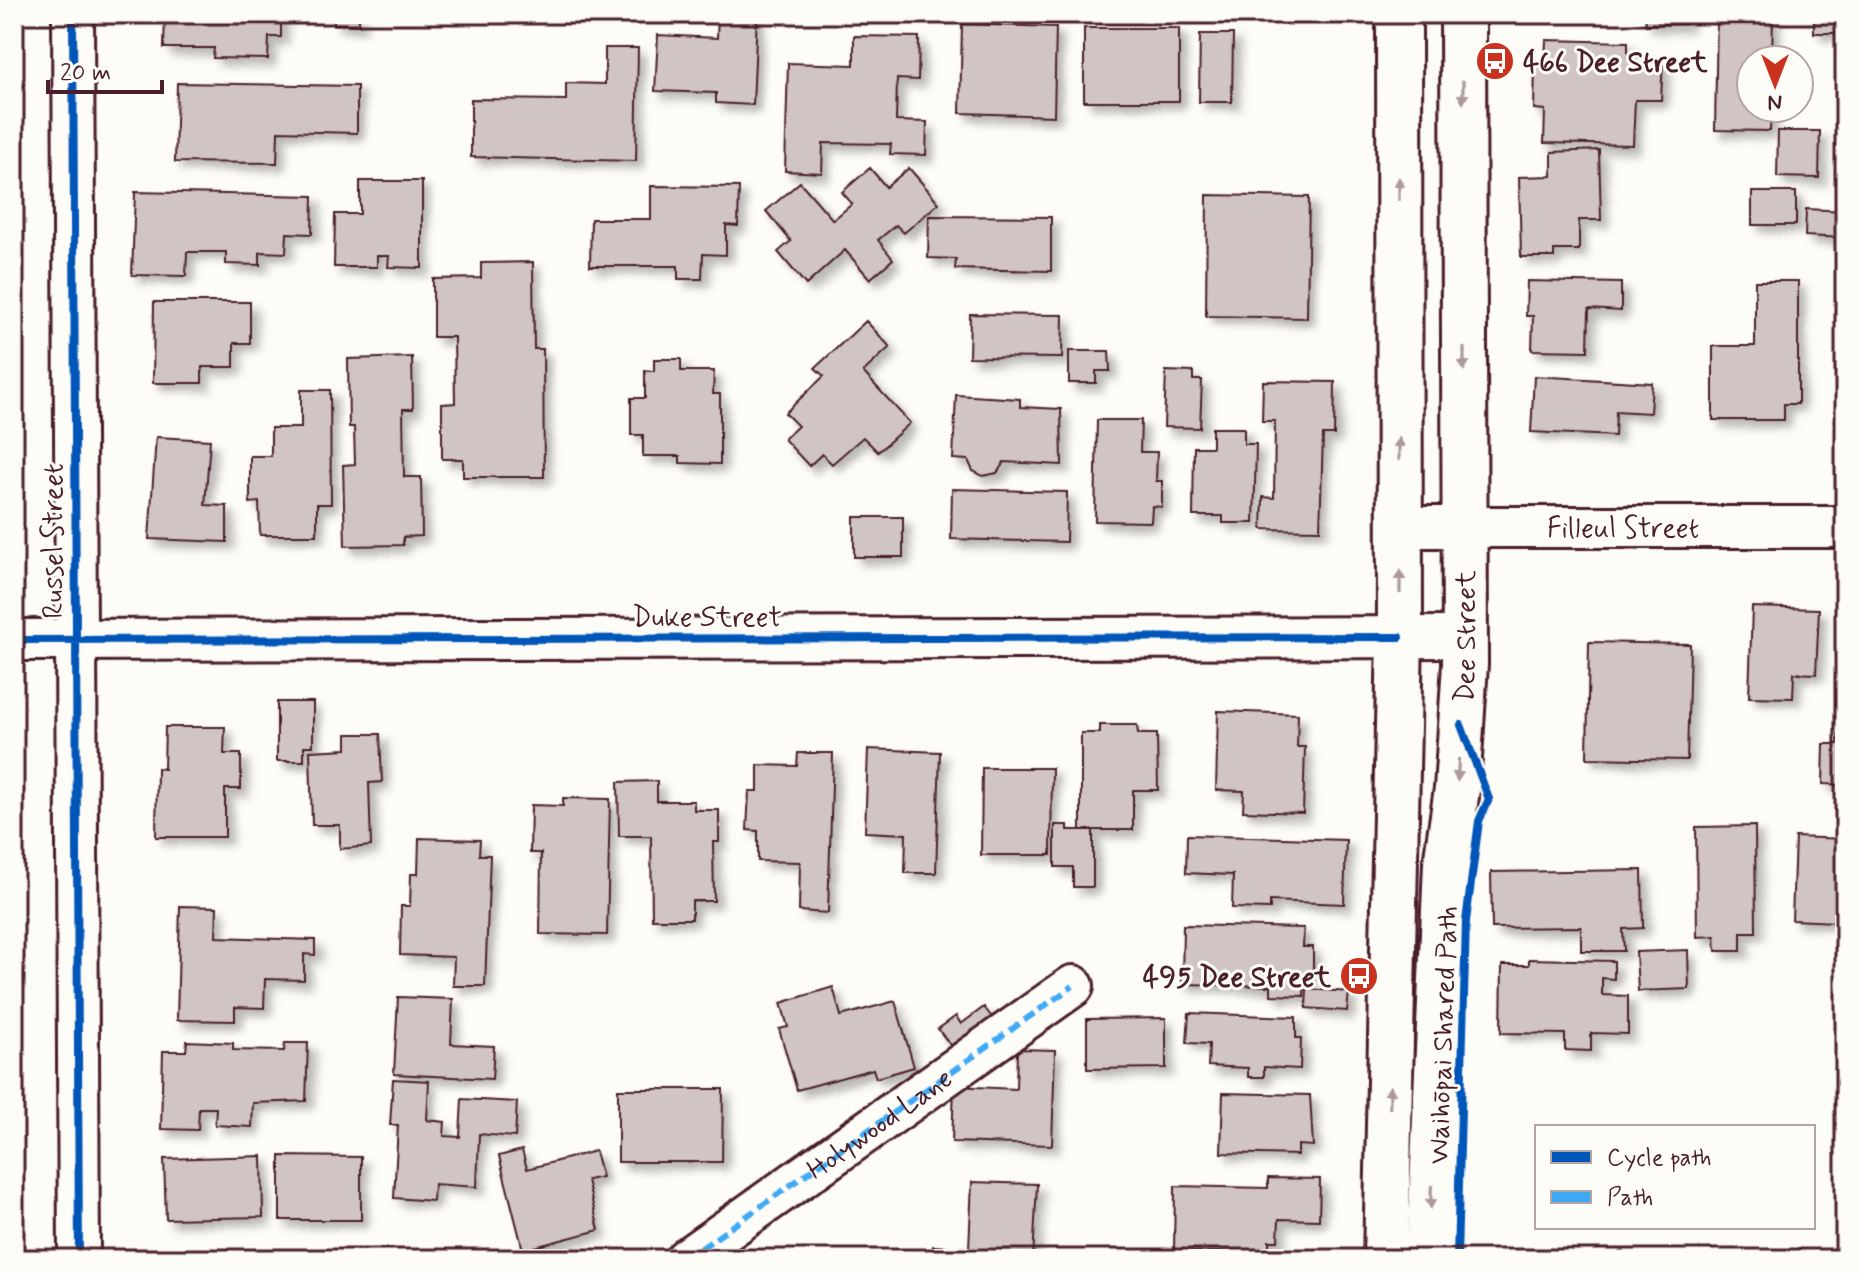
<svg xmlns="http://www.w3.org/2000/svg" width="1859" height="1273" font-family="Mynerve,sans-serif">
<defs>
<filter id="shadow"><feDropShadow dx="7" dy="7" stdDeviation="4" flood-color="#0004"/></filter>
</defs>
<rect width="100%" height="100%" fill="#fdfcf7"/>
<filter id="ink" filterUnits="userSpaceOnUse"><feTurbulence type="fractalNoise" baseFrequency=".0125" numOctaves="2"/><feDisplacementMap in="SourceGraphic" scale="16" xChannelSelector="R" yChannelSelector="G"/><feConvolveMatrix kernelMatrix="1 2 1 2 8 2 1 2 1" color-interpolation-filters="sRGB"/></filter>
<g filter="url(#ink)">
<path fill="#d0c5c4" stroke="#4a1f2b" stroke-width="2" filter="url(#shadow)" d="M165,14H302H281V37H269L268,59L213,58L214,48H164Z
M334,14H359V25L334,24Z
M718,14H757L753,105L716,103V93L655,91L658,35L717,38Z
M1645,14H1686V24L1646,25Z
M1717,14H1773L1772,60H1751V108H1771L1770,131L1715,130Z
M1794,14H1843V33H1814V15Z
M962,24L1056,27L1054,116L960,113Z
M1084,28H1179V101H1084Z
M1200,34H1233L1232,102H1199Z
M854,36L919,37L918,80L897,79L896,121L927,122L926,155L890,154L891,144L823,143L822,173L785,171L788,63L854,65Z
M1546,40L1628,42V57L1663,58L1661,100H1635L1633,145L1544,143L1545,110L1534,109L1535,65H1545Z
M605,48H638L636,161L471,157V99L566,100V83L605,84Z
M177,83L357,86V133L278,131L277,163L175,162Z
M1778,131H1820L1819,178L1777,177Z
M1599,150L1601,220H1579V250H1554V257H1521L1519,177L1552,176V152Z
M870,168L886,187L909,168L939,203L904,233L896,225L878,240L893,259L870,279L845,250L806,285L778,252L791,241L766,211L800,182L833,220L852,204L842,192Z
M360,181H422V268L388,267L389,256H377V267H334L335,214H360Z
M651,186L739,187L738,226L726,225V255L703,254L702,279H678V266H590L591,219H651Z
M135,192L313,196L312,234L287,233L286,253L260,252V265L226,264V252H187L186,276L132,275Z
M1752,192H1796V225H1752Z
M1207,195L1309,197L1307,318L1206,316Z
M1806,209L1845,211V238L1805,236Z
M929,216L1051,217V271L955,269L956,259L928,258Z
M533,262L534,349H543L544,477H463V459H442V404L455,403L454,337H433V279L481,278V263Z
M1527,281L1621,283V311L1589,309L1588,351L1532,350L1533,316H1526Z
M1755,281H1798V404H1784V420H1713V346H1755Z
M154,302H250V343H234V367H202V383H153Z
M970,314L1063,315L1062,358L969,357Z
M866,321L890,347L863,372L910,423L878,452L863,437L832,464L822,454L809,466L784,439L798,426L785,413L824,376L815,368Z
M1069,351H1109L1110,371H1096V383H1069Z
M412,357L413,409H403L404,477H421L422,536L403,537V545L345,546L343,465L355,464L354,427H349L348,359Z
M654,359H681V371H714L713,394H720V464L680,463V456H643V435H631V398H645V371H654Z
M1166,371L1193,372V380H1202L1200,428L1164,427Z
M1534,376L1652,383L1650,413L1616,411L1615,436L1531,432Z
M1263,381L1335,382L1334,435H1323L1320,530L1262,529L1263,497L1274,498L1275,421H1262Z
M301,390H330L331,504H317V535H260L259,502L250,503V456H271V428H301Z
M956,395L1020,399V407L1061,409L1062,465L1004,462L997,473L983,476L973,471L968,460L953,459Z
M1097,420H1141L1140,452H1157L1156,481H1162V507L1152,506L1151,522L1095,521Z
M1212,428H1244V444H1256L1254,523H1223V516H1193L1194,447H1212Z
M156,437L210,440L205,505L227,506V542L149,539Z
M952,489L1067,492L1066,542L951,539Z
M854,517H903V557H854Z
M1752,607L1819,609L1816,674L1794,673L1793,698L1749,697Z
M1589,642L1690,644L1687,760L1587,758Z
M1841,642H1845V785L1823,784L1824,744H1838Z
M277,702H313V746H304V761H277Z
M1218,711L1298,714L1297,747H1305L1303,813L1243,811L1244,791L1216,790Z
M1100,725H1137L1138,734H1157L1158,790H1133V830H1081V733H1100Z
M165,727H225L224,754H241V789H225V837H156L157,768L164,769Z
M347,734H380L382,782L369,783L371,846L340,849V825H312L310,751L347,749Z
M868,749L940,752L936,873H905L906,834L865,832Z
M798,753H833L828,913L799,911L800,862L758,861V831L747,830L749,791H758V765L797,766Z
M982,768H1052L1051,855H981Z
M657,781V801H694V810H719V842H713L714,901H692V919H652L651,836H619L618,782Z
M563,798L610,799L607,935L540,934L541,853H530L531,805L563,806Z
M1055,825H1068V830H1093V887H1073V867H1055Z
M1755,826L1756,932H1741V951H1716L1715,936L1697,937L1696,827Z
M1187,835L1346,840L1344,904L1270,901V909L1232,908L1233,875L1186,873Z
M1795,837L1845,839V907H1838L1837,922L1792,920Z
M419,838L480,840L479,855H490L485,986H453L454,957L400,955L401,906H410L411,874H418Z
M1642,870L1643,928L1623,929L1624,951H1581V927L1492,928L1491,872Z
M180,906L217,907L216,937L315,940V955L304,954V980L265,979L264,1008L235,1007V1021L177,1020Z
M1183,925L1304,928L1303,947H1313V979H1305L1304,996L1271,995V986L1182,984Z
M1688,950L1689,989L1638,991L1636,952Z
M1529,959L1614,961V979L1602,978V995L1628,996V1034L1591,1033V1051L1565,1050V1034L1501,1033L1502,965H1529Z
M833,987L841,1016L895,1001L914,1067L876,1078L873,1069L797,1090L779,1029L788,1027L781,1003Z
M1307,989L1349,992L1347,1011L1306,1008Z
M398,997L453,999L451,1044L494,1046L492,1079L394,1074Z
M984,1007L997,1024L957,1054L938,1029L956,1016L961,1024Z
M1189,1013L1296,1017V1038H1301L1300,1069L1264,1067V1077H1248V1068L1208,1066L1209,1044L1187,1043Z
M1166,1018V1068L1087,1069V1019Z
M187,1041L233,1043V1050L284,1051L285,1043H308L306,1101L253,1103L252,1127L215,1125L216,1108H199L198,1130L161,1129L163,1051H186Z
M1017,1049L1055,1050L1052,1145L952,1142L954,1086L1016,1089Z
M393,1079L429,1081L427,1120L445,1122L444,1136L460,1137L462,1099L517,1102L515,1137L479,1134L477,1187L434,1184L433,1201L394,1198L398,1125H390Z
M618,1089H723L722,1162H618Z
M1223,1093L1310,1095L1313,1146L1298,1145V1155L1221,1153Z
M522,1150L527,1169L595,1151L602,1177L587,1180L599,1230L523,1250L499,1156Z
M262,1156L263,1217L166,1219L164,1159Z
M280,1156L361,1157V1220H280Z
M1268,1178L1320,1179L1319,1220L1279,1219L1278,1241H1269V1252L1174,1251L1175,1186L1268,1188Z
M972,1182L1037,1184L1033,1259H933V1246L969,1248Z"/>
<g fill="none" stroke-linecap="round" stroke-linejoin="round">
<g stroke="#4a1f2b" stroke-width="46">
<g id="minor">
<path d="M73,14L79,1259"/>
<path id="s1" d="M1399,527H1845"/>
<path d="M14,640L1465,637"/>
<path id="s2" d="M686,1259L1073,986"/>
</g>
</g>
<g stroke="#4a1f2b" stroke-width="50">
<g id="major">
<path d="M1386,1259L1400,637L1399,14"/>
<path id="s3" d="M1429,1259L1446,864L1457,789L1465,664L1463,14"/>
</g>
</g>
<use href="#minor" stroke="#fdfcf7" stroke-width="40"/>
<use href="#major" stroke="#fdfcf7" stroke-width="44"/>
<path stroke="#3fa9f5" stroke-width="6" stroke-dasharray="12 6" stroke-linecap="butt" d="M686,1259L1073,986"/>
<g stroke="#fdfcf7" stroke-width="13">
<path id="cycleway" d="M73,14L79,1259
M14,640L1400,637
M1457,1259L1466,921L1479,821L1489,799L1461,725"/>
</g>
<use href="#cycleway" stroke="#0057b8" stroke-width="8"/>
</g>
<defs><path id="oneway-solid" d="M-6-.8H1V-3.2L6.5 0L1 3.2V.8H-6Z" transform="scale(2)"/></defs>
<g fill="#ac999b">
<use href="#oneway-solid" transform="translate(1463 92) rotate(90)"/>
<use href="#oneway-solid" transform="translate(1399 189) rotate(-90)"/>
<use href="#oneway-solid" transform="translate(1464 359) rotate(90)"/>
<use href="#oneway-solid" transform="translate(1399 449) rotate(-90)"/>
<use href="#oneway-solid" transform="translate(1400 582) rotate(-90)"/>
<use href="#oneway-solid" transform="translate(1458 770) rotate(93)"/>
<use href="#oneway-solid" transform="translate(1390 1097) rotate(-89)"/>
<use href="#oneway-solid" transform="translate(1431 1197) rotate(92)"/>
</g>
</g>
<defs>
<g id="bus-disc" transform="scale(2)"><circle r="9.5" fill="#c8321e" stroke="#fdfcf7"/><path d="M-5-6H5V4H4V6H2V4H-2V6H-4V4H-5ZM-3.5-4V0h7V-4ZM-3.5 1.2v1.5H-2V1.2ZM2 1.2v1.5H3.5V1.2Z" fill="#fff"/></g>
</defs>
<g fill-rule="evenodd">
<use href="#bus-disc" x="1495" y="61"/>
<use href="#bus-disc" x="1359" y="976"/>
</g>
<g text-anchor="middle" stroke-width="6" stroke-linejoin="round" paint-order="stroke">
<g font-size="28" font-weight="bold" fill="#4a1f2b" stroke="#fdfcf7" text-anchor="start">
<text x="1523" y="71">466 Dee Street</text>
<text x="1331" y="986" text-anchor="end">495 Dee Street</text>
</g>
<g font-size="28" fill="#4a1f2b" stroke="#fdfcf7">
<text dy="10" stroke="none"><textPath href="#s1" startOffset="224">Filleul Street</textPath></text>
<text transform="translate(52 541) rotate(-90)" y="10">Russel Street</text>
<text x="707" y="626">Duke Street</text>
<text dy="10" stroke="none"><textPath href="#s3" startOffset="624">Dee Street</textPath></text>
<text transform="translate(1442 1035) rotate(-88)" y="10">Waihōpai Shared Path</text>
<text dy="10" stroke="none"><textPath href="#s2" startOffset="236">Holywood Lane</textPath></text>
</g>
</g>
<rect width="1859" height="1273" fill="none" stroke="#fdfcf7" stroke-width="48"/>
<rect x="24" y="24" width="1811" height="1225" fill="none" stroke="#4a1f2b" stroke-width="3" filter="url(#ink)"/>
<rect x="1535" y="1125" width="280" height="104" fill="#fdfcf7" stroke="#b5a4a5" stroke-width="2"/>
<rect x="1551" y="1151" width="40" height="12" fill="#0057b8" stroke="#b5a4a5" stroke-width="2"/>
<text x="1607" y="1165" font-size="24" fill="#4a1f2b">Cycle path</text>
<rect x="1551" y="1191" width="40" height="12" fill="#3fa9f5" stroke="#b5a4a5" stroke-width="2"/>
<text x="1607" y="1205" font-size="24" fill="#4a1f2b">Path</text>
<g transform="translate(1775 84) rotate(180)"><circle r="38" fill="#fdfcf7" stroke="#b5a4a5" stroke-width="2"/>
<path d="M0-6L14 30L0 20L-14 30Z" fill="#c8321e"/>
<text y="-12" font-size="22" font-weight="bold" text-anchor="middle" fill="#4a1f2b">N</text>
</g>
<path d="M48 80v12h114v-12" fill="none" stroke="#4a1f2b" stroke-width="4"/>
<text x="60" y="80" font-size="24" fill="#4a1f2b" stroke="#fdfcf7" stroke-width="6" paint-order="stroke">20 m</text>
</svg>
